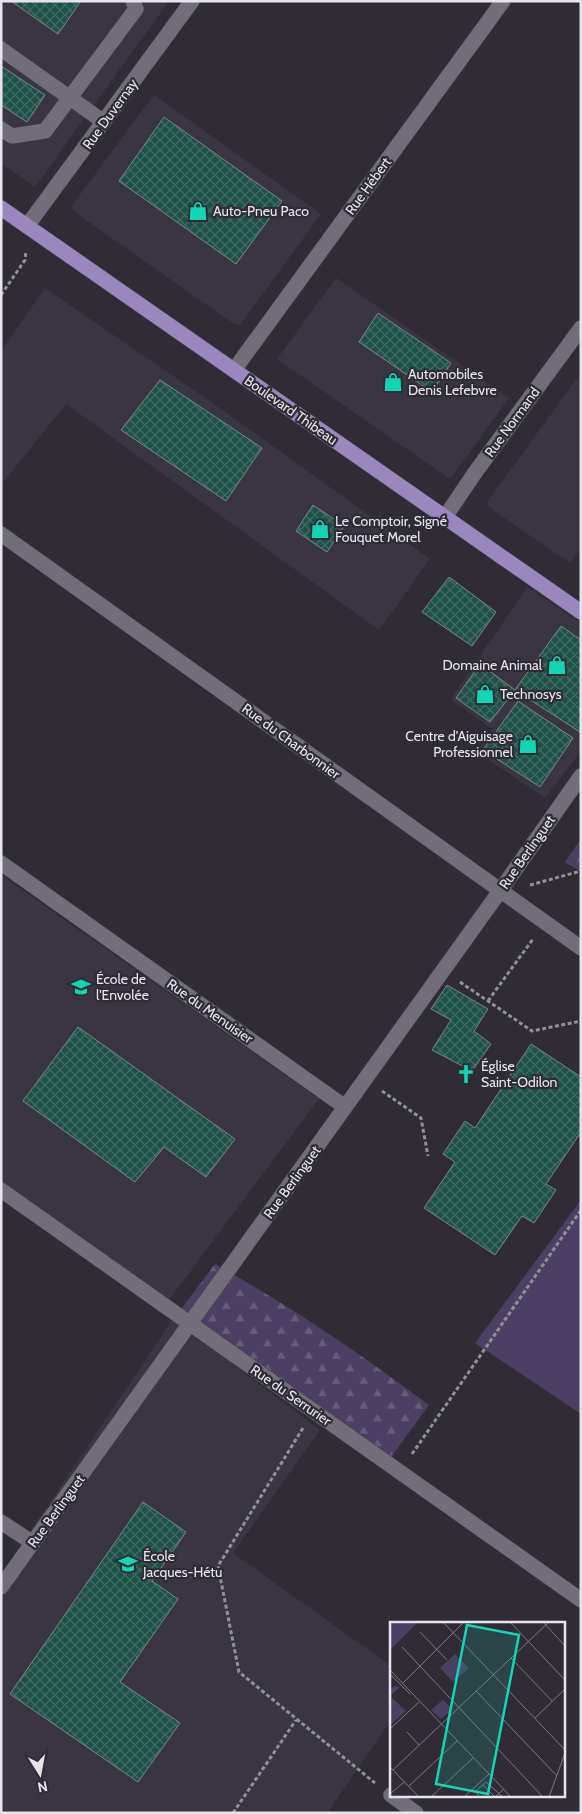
<svg xmlns="http://www.w3.org/2000/svg" width="582" height="1814" font-family="Cabin,sans-serif">
<defs>
<pattern id="forest-firs" width="22" height="20" patternUnits="userSpaceOnUse" patternTransform="scale(1.25)"><rect width="22" height="20" fill="#4b4064"/><path d="M5 1l3.5 6h-7zM16 11l3.5 6h-7z" fill="#655b7a"/></pattern>
<pattern id="park-crowns" width="20" height="18" patternUnits="userSpaceOnUse" patternTransform="scale(1.25)"><rect width="20" height="18" fill="#4b4064"/><path d="M2 6a3 3 0 1 1 6 0M12 15a3 3 0 1 1 6 0" fill="none" stroke="#655b7a"/></pattern>
<pattern id="building-cross-hatch" width="8" height="8" patternUnits="userSpaceOnUse" patternTransform="scale(1.25)"><rect width="8" height="8" fill="#1e5247"/><path d="M0 0l8 8M0 8l8-8" fill="none" stroke="#3f6b62"/></pattern>
</defs>
<rect width="100%" height="100%" fill="#2f2c36"/>
<path fill="#3a3543" d="M1,1H169L35,187L1,163Z
M154,95L321,214L240,325L234,324L76,213L73,209V204Z
M336,278L509,398L450,479L277,359Z
M45,288L217,406L430,559L379,630L66,404L1,485V351Z
M581,373V548L570,563L490,508L487,502Z
M527,587L581,623V751L545,798L477,752L492,729L451,699Z
M1,875L319,1099L169,1300L1,1181Z
M173,1319L320,1430L233,1553L391,1666V1720L327,1813H1V1575Z"/>
<path fill="#4b4064" d="M581,1200V1414L475,1343Z"/>
<path fill="url(#forest-firs)" d="M215,1264C289,1305 361,1354 429,1405L389,1460L181,1309Z"/>
<path fill="url(#park-crowns)" d="M581,839V872L565,862Z"/>
<path fill="url(#building-cross-hatch)" stroke="#7a8783" d="M11,1H81L58,34Z
M1,66L45,95L27,122L1,105Z
M164,117L282,201L236,264L119,181Z
M378,313L451,363L432,392L359,342Z
M160,380L262,448L226,501L121,430Z
M313,505L344,526L327,552L296,531Z
M449,577L496,612L472,646L422,612Z
M561,626L581,640L580,732L515,690Z
M480,664L515,690L490,722L456,698Z
M518,701L573,738L540,787L483,750Z
M447,985L488,1009L474,1031L491,1044L472,1071L432,1050L451,1020L431,1009Z
M78,1027L235,1139L206,1177L164,1147L135,1182L23,1101Z
M531,1044L581,1077V1132L546,1184L556,1190L534,1223L522,1216L495,1255L424,1208L455,1162L443,1154L465,1121L475,1128Z
M143,1502L186,1532L152,1581L178,1599L120,1682L180,1723L138,1782L10,1694Z"/>
<g fill="none" stroke-linecap="round" stroke-linejoin="round">
<g stroke="#49474e" stroke-width="16">
<path id="minor" d="M1,49L104,122
M1,129L12,136L45,131L136,9L133,1
M27,226L192,1
M234,370L503,1
M445,517L474,474L581,328
M1,534L581,948
M1,863L345,1107
M1,1190L581,1600
M1,1522L33,1543
M1,1587L500,891L581,776
M391,1795L416,1813"/>
</g>
<g stroke="#49474e" stroke-width="16">
<path id="major" d="M1,208L581,612"/>
</g>
<path stroke="#929097" stroke-width="3" stroke-dasharray="4 2.5" stroke-linecap="butt" d="M1,295L25,260L26,251
M530,885L581,871
M460,982L532,1031L581,1021
M488,1001L533,939
M382,1091L421,1118L428,1156
M303,1428L218,1566L239,1672L375,1783
M412,1454L581,1210
M233,1813L296,1720"/>
<use href="#minor" stroke="#716e79" stroke-width="15"/>
<use href="#major" stroke="#9a87bf" stroke-width="15"/>
</g>
<defs>
<g id="shop-bare" transform="scale(1.5)"><path d="M-5-2.5h2.3a2.7 3.5 0 0 1 5.4 0H5L5.5 6h-11ZM-1.5-2.5h3a1.5 2.3 0 0 0-3 0Z" fill="#11d5b4" stroke="#2f2c36" stroke-width="2.5" paint-order="stroke"/></g>
<g id="school-bare" transform="scale(1.5)"><path d="M0-5L7-2L0 1L-7-2ZM-4 1L0 2.5L4 1V4Q0 6-4 4Z" fill="#11d5b4" stroke="#2f2c36" stroke-width="2.5" paint-order="stroke"/></g>
<g id="church-bare" transform="scale(1.5)"><path d="M-1.2-6h2.4v3.5h3.3v2.4h-3.3V6h-2.4V-.1h-3.3v-2.4h3.3Z" fill="#11d5b4" stroke="#2f2c36" stroke-width="2.5" paint-order="stroke"/></g>
</defs>
<g fill-rule="evenodd">
<use href="#shop-bare" x="198" y="211"/>
<use href="#shop-bare" x="393" y="382"/>
<use href="#shop-bare" x="320" y="529"/>
<use href="#shop-bare" x="557" y="665"/>
<use href="#shop-bare" x="485" y="694"/>
<use href="#shop-bare" x="528" y="744"/>
<use href="#school-bare" x="81" y="987"/>
<use href="#church-bare" x="466" y="1074"/>
<use href="#school-bare" x="128" y="1564"/>
</g>
<g text-anchor="middle" stroke-width="4.5" stroke-linejoin="round" paint-order="stroke">
<g font-size="14" fill="#e7e5eb" stroke="#2f2c36">
<text transform="translate(110 114) rotate(-54)" y="5">Rue Duvernay</text>
<text transform="translate(368 186) rotate(-54)" y="5">Rue Hébert</text>
<text transform="translate(291 410) rotate(35)" y="5">Boulevard Thibeau</text>
<text transform="translate(512 422) rotate(-54)" y="5">Rue Normand</text>
<text transform="translate(291 741) rotate(36)" y="5">Rue du Charbonnier</text>
<text transform="translate(527 852) rotate(-55)" y="5">Rue Berlinguet</text>
<text transform="translate(210 1011) rotate(35)" y="5">Rue du Menuisier</text>
<text transform="translate(292 1182) rotate(-54)" y="5">Rue Berlinguet</text>
<text transform="translate(291 1395) rotate(35)" y="5">Rue du Serrurier</text>
<text transform="translate(56 1511) rotate(-54)" y="5">Rue Berlinguet</text>
</g>
<g font-size="14" fill="#e7e5eb" stroke="#2f2c36" text-anchor="start">
<text x="213" y="216">Auto-Pneu Paco</text>
<text x="408" y="379">Automobiles<tspan x="408" dy="16">Denis Lefebvre</tspan></text>
<text x="335" y="526">Le Comptoir, Signé<tspan x="335" dy="16">Fouquet Morel</tspan></text>
<text x="542" y="670" text-anchor="end">Domaine Animal</text>
<text x="500" y="699">Technosys</text>
<text x="513" y="741" text-anchor="end">Centre d'Aiguisage<tspan x="513" dy="16">Professionnel</tspan></text>
<text x="96" y="984">École de<tspan x="96" dy="16">l'Envolée</tspan></text>
<text x="481" y="1071">Église<tspan x="481" dy="16">Saint-Odilon</tspan></text>
<text x="143" y="1561">École<tspan x="143" dy="16">Jacques-Hétu</tspan></text>
</g>
</g>
<g transform="translate(390 1622)">
<rect width="175" height="175" fill="#2f2c36"/>
<path d="M65,32L79,46L63,60L50,46Z" fill="#4b4064"/>
<path d="M0,0H28L0,28ZM5,64L10,65L0,74L16,89L0,103V67Z" fill="#4b4064"/>
<path d="M53,78L63,87L51,97L41,88Z" fill="#4b4064"/>
<path fill="none" stroke="#79767e" stroke-width="1" d="M53,0L175,128M120,0L175,58M153,0L175,24M30,10L57,38M12,25L153,175M121,36L162,79M0,48L121,175M0,52L20,72M13,61L74,0M86,69L167,154M145,96L175,67M0,107L29,80M17,110L29,123M0,145L29,175M3,148L159,0M93,163L105,175L114,167M19,164L67,119M0,172L14,160M41,175L83,136M74,175L99,152M89,175L86,169L96,160L113,175M159,175L175,131"/>
<path fill="#11d5b4" fill-opacity="0.15" stroke="#11d5b4" stroke-width="2.5" d="M77,3L129,13L98,172L46,162Z"/>
<rect width="175" height="175" fill="none" stroke="#e7e5eb" stroke-width="2.5"/>
</g>
<rect width="582" height="1814" fill="none" stroke="#e7e5eb" stroke-width="5"/>
<g transform="translate(40 1774) rotate(169)" stroke="#2f2c36" stroke-width="4" paint-order="stroke">
<path d="M0-4L9 19L0 12L-9 19Z" fill="#e7e5eb"/>
<text y="-8" font-size="14" font-weight="bold" text-anchor="middle" fill="#e7e5eb">N</text>
</g>
</svg>
